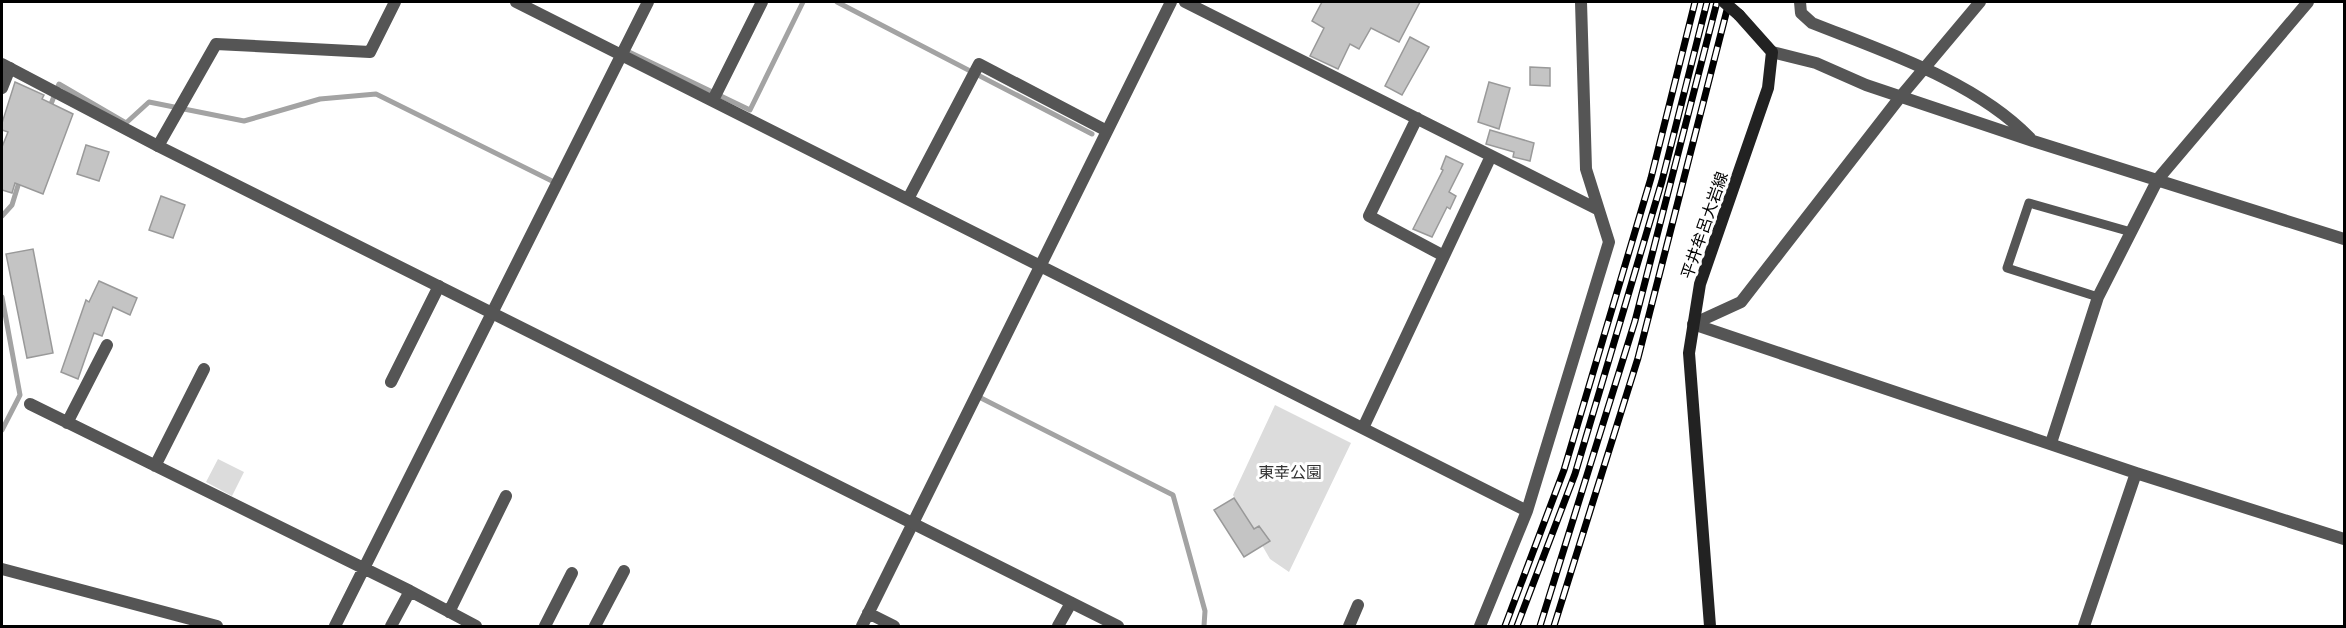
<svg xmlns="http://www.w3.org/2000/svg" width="2346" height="628" font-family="Helvetica,'Noto Sans JP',sans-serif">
<rect width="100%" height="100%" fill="#fff"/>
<path fill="#dcdcdc" d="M1275,405L1351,443L1289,572L1270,559L1233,495Z
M218,459L244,472L232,496L206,482Z"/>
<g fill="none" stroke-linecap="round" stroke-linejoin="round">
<path stroke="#a3a3a3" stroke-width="5" d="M837,2L1092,134
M626,57L629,52L750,110L803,2
M49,109L59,84L126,123L149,102L244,121L320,99L376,94L556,183
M2,216L12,205L20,179
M2,297L20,395L2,430
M977,396L1173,495L1205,611L1204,626"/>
</g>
<path fill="#c4c4c4" stroke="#999" stroke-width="1.5" d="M1322,2H1420L1399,42L1371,28L1359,49L1350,44L1338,69L1310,56L1324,28L1312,21Z
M1410,37L1429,47L1402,95L1385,86Z
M1530,67L1550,68V86L1530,85Z
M15,82L44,95L42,99L73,114L43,194L15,183L12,193L2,190V147L8,132L2,130V123Z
M1489,82L1510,88L1499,129L1478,122Z
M1490,130L1534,143L1530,161L1513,157L1514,152L1486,144Z
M86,145L109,152L99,181L77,174Z
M1446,156L1463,164L1449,192L1456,196L1450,209L1447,207L1432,237L1413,229L1443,170L1441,169Z
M161,196L185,205L173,238L149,230Z
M33,249L53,353L27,358L6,254Z
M99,281L137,298L130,315L113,307L102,336L94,333L78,379L61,372L86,300L89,302Z
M1234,498L1254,529L1259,526L1270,541L1244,557L1214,510Z"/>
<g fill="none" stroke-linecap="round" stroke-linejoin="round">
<path stroke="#555" stroke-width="9" d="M2098,297L2007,268L2029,203L2131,232"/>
<path stroke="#555" stroke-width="12" d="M516,2L1527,511
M1185,2L1597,209
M1800,2L1801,13L1812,23C1885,52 1975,81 2030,138
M1772,52L1816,63L1866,85L2033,141L2344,239
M2,88L10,68
M713,100L762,2
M1417,118L1369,216L1444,256
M158,146L216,44L370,52L395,2
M908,199L979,64L1107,131
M1693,324L2136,473L2344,539
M1693,324L1741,302L1901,96L1980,2
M391,382L439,286
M30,404L410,591L476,626
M67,423L107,345
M1363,428L1491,156
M2051,443L2098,297L2158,179L2308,2
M155,466L204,369
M2,569L217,626
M449,612L506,496
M868,613L894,626
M335,626L648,2
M391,626L410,591
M545,626L572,573
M595,626L624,571
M862,626L1171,2
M1058,626L1071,603
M1349,626L1358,605
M1480,626L1527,511L1609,242L1586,169L1581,2
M2084,626L2136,473"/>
<path stroke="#555" stroke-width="12" d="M2,64L158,146L1118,626"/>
<path stroke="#222" stroke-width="12" d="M1710,626L1689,353L1700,284L1768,88L1772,52L1739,15"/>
<g stroke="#000" stroke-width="7">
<path id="rail" d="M1505,626L1564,470L1651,178L1695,2
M1517,626L1575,474L1662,181L1707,2
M1540,626L1635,321L1717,2
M1554,626L1638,358L1729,2"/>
</g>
<use href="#rail" stroke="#fff" stroke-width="4.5" stroke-dasharray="14" stroke-linecap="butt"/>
<path stroke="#222" stroke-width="12" d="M1724,2L1739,15"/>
</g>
<g text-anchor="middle" stroke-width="6" stroke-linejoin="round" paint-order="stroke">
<g font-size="16" fill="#000" stroke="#fff">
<text transform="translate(1704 225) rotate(-71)" y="6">平井牟呂大岩線</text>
</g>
<g font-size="16" fill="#333" stroke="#fff">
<text x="1290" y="478">東幸公園</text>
</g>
</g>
<rect width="2346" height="628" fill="none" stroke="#000000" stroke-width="6"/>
</svg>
